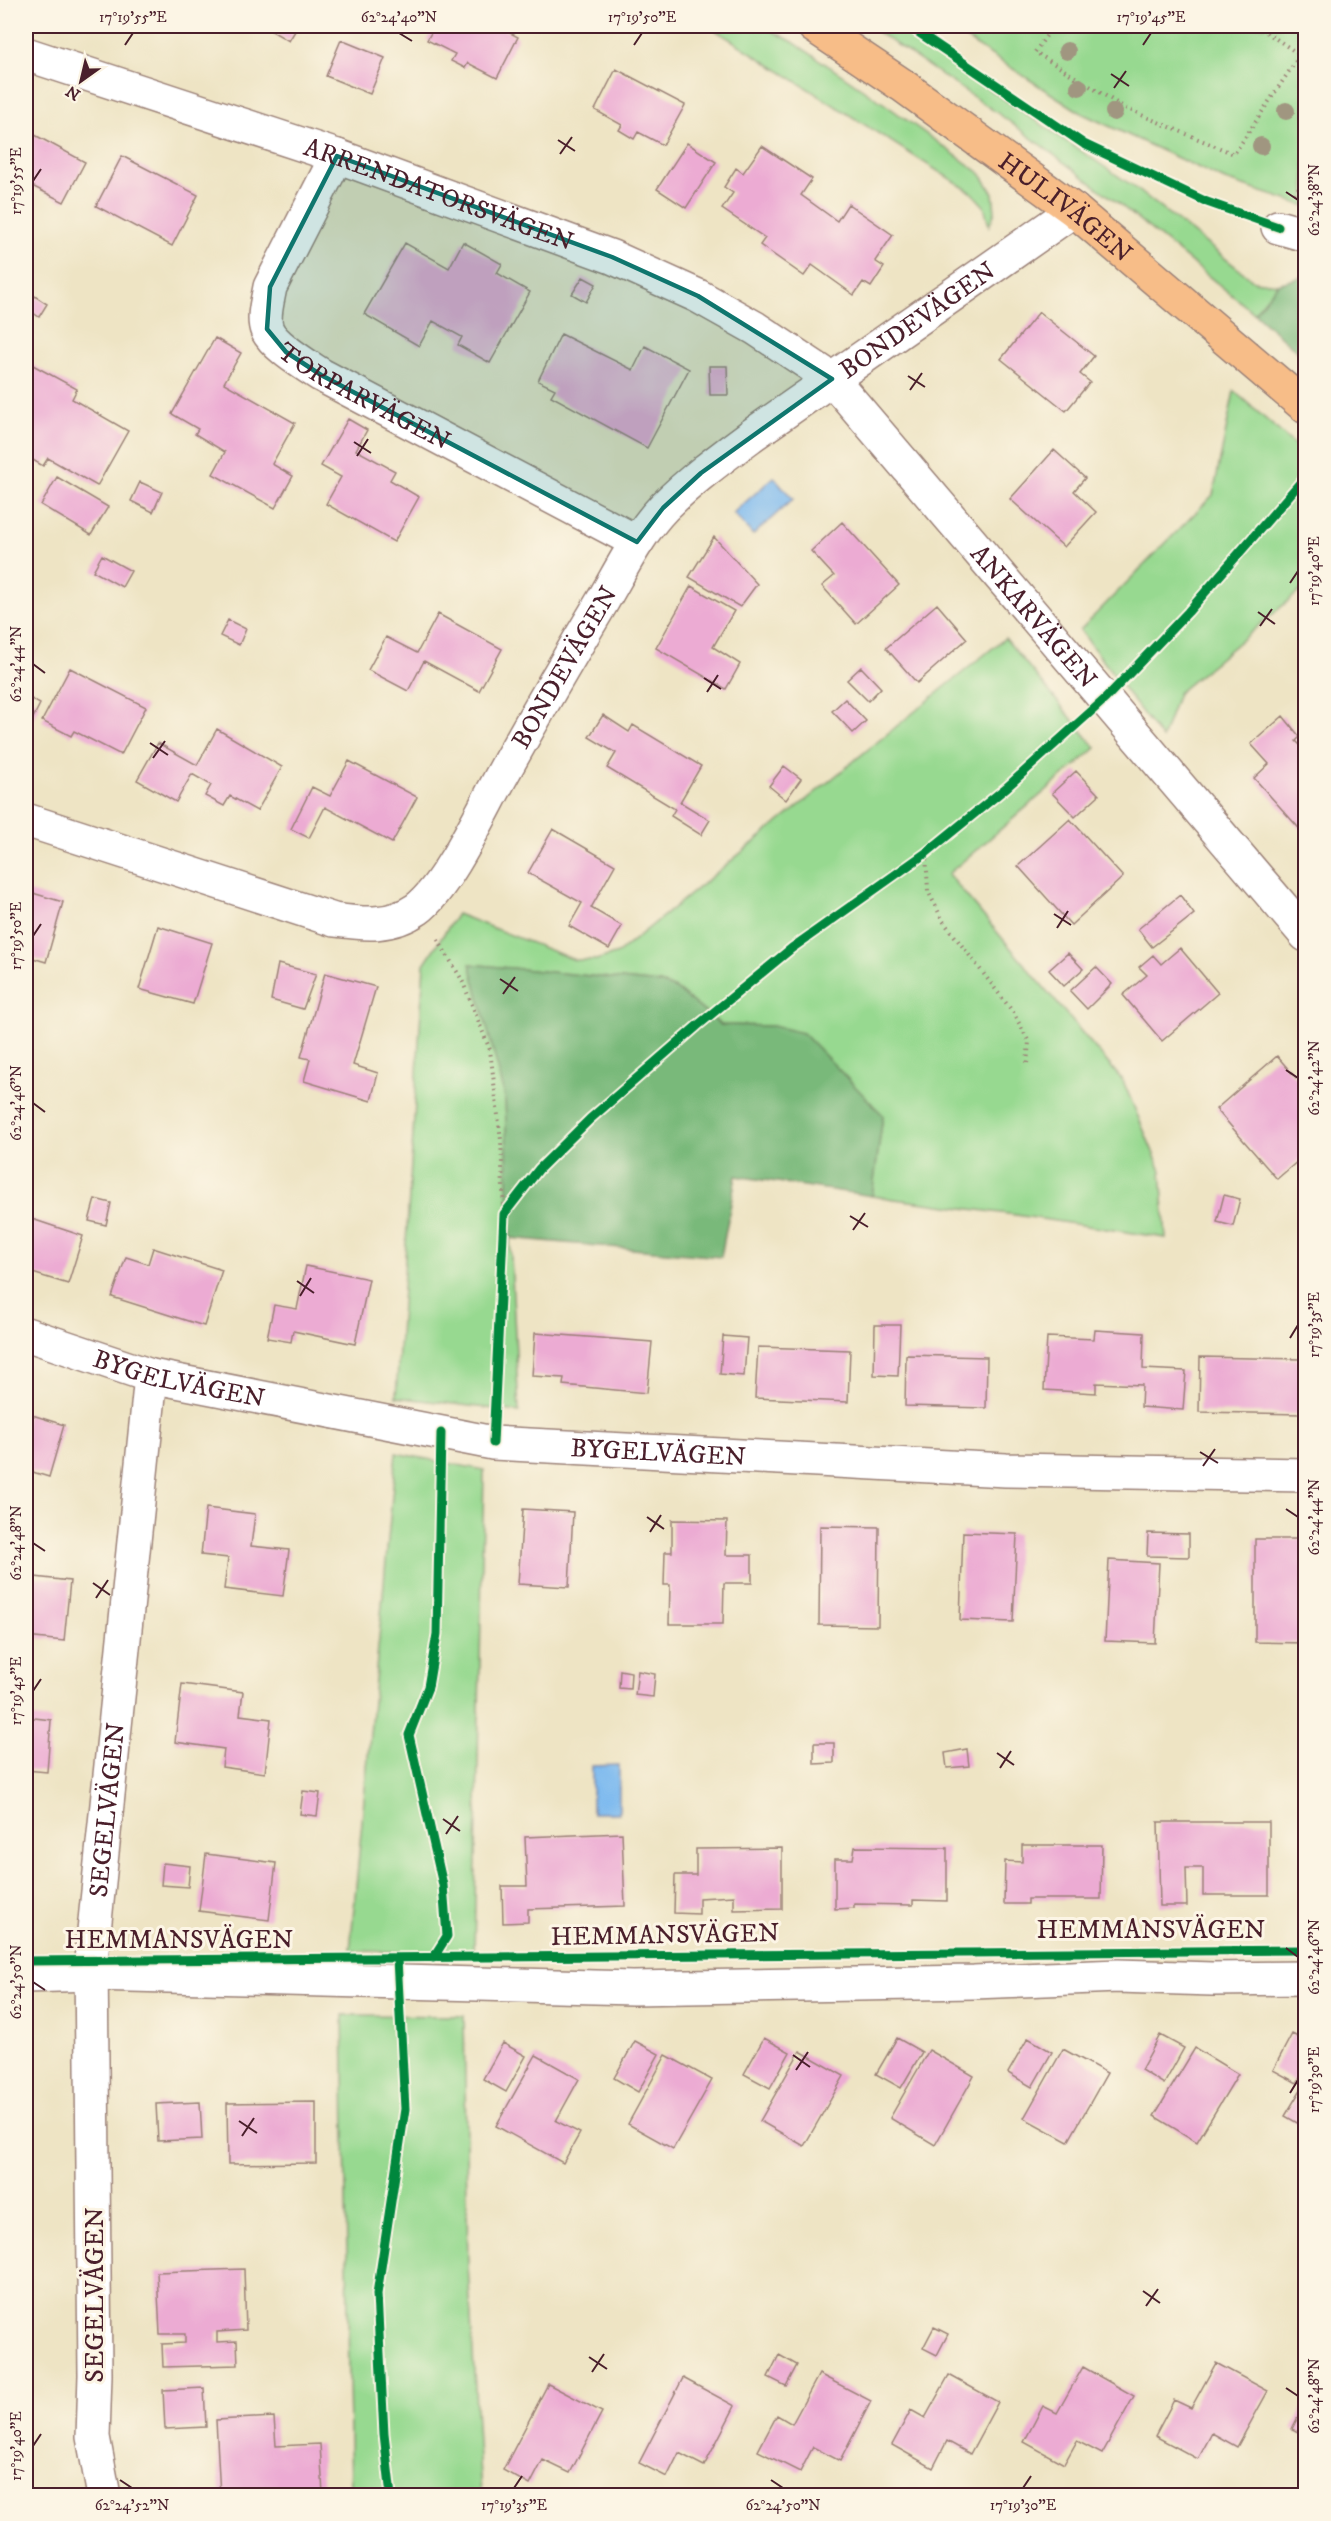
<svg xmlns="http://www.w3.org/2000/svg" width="1331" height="2521" font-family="'IM FELL DW Pica',serif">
<rect width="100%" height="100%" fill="#fcf5e5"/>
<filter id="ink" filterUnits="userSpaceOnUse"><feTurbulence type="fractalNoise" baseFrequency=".0167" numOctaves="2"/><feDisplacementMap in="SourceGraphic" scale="12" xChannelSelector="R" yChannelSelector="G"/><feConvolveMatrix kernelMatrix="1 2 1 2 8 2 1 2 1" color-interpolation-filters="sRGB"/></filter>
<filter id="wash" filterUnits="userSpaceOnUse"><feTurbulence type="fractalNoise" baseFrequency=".008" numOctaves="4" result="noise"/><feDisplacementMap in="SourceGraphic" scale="24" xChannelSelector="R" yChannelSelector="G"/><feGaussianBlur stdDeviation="1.35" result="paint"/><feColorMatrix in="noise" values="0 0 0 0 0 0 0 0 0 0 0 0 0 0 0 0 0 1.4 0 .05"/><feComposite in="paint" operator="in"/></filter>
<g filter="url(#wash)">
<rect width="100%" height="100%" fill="#eee4c4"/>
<path fill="#97d990" stroke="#707c5e" stroke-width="1.5" d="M709,26H763L793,42L886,105L980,173L993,193L995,212L989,226L984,206L971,192Z
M869,26H895L1133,186L1254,281L1278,284L1254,313L1118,203L1006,119Z
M946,26H1305V206L1225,180L1083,114Z
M1234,391L1305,454V587L1178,693L1162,739L1080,630L1213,495Z
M1005,638L1096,748L948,874L1123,1081L1161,1171L1166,1238L1016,1215L872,1196L883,1115L773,1026L721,1025L676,989L660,983L471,964L505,1095L510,1238L519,1412L396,1397L424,964L457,914L575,960H596L618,953Z
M396,1453L484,1470L474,1953L350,1951Z
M343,2015L464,2016L468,2265L481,2495H351Z"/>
<path fill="#79b97a" stroke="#626c52" stroke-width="1.5" d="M1305,276H1306L1305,358L1254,313L1278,284Z
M470,964L660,983L676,989L721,1025L773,1026L803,1033L883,1115L872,1196L736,1176L721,1257L510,1238L505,1095Z"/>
<path fill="#7cb9ef" stroke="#636c8d" stroke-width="1.5" d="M774,477L793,499L753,535L733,513Z
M619,1765V1813H592V1766Z"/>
<g id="blocks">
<path fill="#ecabd3" d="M263,26H298L289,41Z
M435,26H497L518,37L497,78L468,63L465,68L451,61L455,54L427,40Z
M341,40L385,58L370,94L326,76Z
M616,69L685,105L663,145L638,132L634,139L619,130L622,125L595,110Z
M33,134L85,162L64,202L26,183V148Z
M687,143L716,162L686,208L657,189Z
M762,146L812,179L801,195L837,221L848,204L893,235L875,261L884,267L871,287L863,282L854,295L812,265L804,276L760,245L765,238L722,209L733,193L724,187L736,168L743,173Z
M122,156L198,195L172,246L96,206Z
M463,242L502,264L497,273L530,292L490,363L458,345L462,337L433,321L419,346L364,314L405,243L449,268Z
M583,277L596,284L586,302L572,294Z
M30,293L47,304L39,317L26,308V300Z
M1039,312L1094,356L1080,374L1090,382L1066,411L1001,359Z
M561,334L633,370L645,346L689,369L647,448L551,396L555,389L538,381Z
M215,338L241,353L224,383L295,423L272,464L293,476L275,508L213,474L225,452L195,434L198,429L172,414Z
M31,364L77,389L72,399L128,431L97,486L48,458L43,466L26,456V373Z
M709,366H727L728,395H710Z
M348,419L367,430L356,450L395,471L390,480L419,497L394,542L326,504L341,477L321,466Z
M1054,450L1085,478L1074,491L1096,512L1064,547L1010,499Z
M57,477L108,507L91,535L41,505Z
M140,482L162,492L153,512L131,501Z
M842,522L899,585L856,624L822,586L834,576L811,551Z
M714,537L757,584L740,607L689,577Z
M102,555L131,571L122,587L93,571Z
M691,586L734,611L713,647L740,664L726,689L656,648Z
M937,604L967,639L917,683L886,648Z
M438,614L502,649L479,691L424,661L408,691L368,670L386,637L417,653Z
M228,620L246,629L239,645L220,636Z
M861,667L881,688L868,701L847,680Z
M70,668L146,707L121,755L74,731L71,736L42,721Z
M26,696L40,704L26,732Z
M845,699L866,721L853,733L832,711Z
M603,715L629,732L633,725L701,766L680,802L710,820L701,835L671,816L675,809L607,768L616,753L589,737Z
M1283,716L1300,737L1296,741L1306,751V836L1254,778L1269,764L1251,744Z
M217,729L282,767L257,811L230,796L224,806L205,796L211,785L192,774L176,802L137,780L158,743L197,765Z
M349,761L417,797L392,843L325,807L309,838L291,829L312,787L330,796Z
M784,766L801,779L786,800L769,786Z
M1076,771L1099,795L1075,817L1052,793Z
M1070,819L1123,877L1071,925L1018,866Z
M553,829L615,865L591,908L622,926L609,949L569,926L582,903L528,873Z
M26,891L63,902L46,962L26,956Z
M1180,895L1194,914L1152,947L1138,929Z
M158,926L212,943L193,1004L139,989Z
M1180,948L1218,993L1162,1041L1123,995L1147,975L1139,967L1153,955L1161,964Z
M1068,953L1083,969L1064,986L1049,970Z
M278,964L316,974L303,1009L271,1000Z
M1096,967L1112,984L1087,1009L1070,991Z
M325,973L376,987L353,1065L378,1073L371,1101L304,1081L310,1059L301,1057Z
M1277,1056L1296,1078L1303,1073L1306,1076V1154L1277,1179L1216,1109Z
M1224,1195L1240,1199L1233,1226L1217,1222Z
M95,1199L111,1203L106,1225L89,1221Z
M26,1217L83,1236L68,1284L26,1271Z
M153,1248L222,1270L204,1326L112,1297L126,1257L148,1264Z
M306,1266L369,1279L355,1344L293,1331L291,1342L267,1338L274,1305L297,1309Z
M875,1325H900L898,1376L874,1375Z
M1095,1330L1144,1333L1143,1369L1186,1371L1183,1410L1141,1407L1142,1385L1096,1383V1393L1044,1390L1047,1337L1094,1339Z
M535,1333L652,1342L647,1393L563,1385L564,1378L532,1376Z
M723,1336L747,1338L744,1376L720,1374Z
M758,1347L850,1350L848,1402L755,1398Z
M906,1355L987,1357L986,1408L905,1406Z
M1200,1357L1302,1359L1301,1414L1199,1412Z
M26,1413L64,1425L49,1477L26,1470Z
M206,1508L255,1514L251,1546L289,1550L283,1596L224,1589L228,1558L201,1555Z
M523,1509L573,1512L569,1587L518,1584Z
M672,1520L727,1521L726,1555H752V1583H724L723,1624H669L670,1585H664L665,1552H672Z
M820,1526L879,1527L878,1626L819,1625Z
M963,1532L1017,1534L1013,1622L960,1620Z
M1148,1533L1189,1534V1557L1147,1556Z
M1255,1539H1306V1643L1255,1642Z
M1109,1560L1159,1563L1155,1643L1105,1641Z
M26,1576L70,1581L64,1641L26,1637Z
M620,1670L631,1672L630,1689L619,1688Z
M638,1671L655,1674L653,1697L635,1695Z
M182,1684L243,1692L240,1715L271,1719L265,1773L222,1767L224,1749L175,1742Z
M26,1717L51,1720L47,1772L26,1770Z
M814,1743H834V1763L814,1764Z
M967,1749L969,1766L947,1768L945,1753Z
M303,1791L320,1793L317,1816L300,1814Z
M1158,1822H1269V1895H1203V1868H1186L1187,1906H1160Z
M622,1833L625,1906L528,1909V1922L503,1923L502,1886H527L525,1837Z
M1022,1845H1102L1101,1899H1028V1904H1004L1005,1861L1022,1862Z
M855,1847L947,1848V1901L913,1900V1905L854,1904V1908L835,1909V1859H853Z
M782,1848V1909L734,1910V1896L699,1898V1914L674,1913L675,1875H696V1849Z
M206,1854L276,1863L269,1920L199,1911Z
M163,1863L190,1866L188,1887L161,1885Z
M1292,2034L1306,2041V2067L1297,2083L1273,2070Z
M1160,2035L1184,2048L1164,2084L1141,2070Z
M764,2038L790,2052L770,2088L744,2074Z
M897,2038L922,2052L901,2088L876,2074Z
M1028,2038L1052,2052L1032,2087L1008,2073Z
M635,2041L659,2054L638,2092L614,2078Z
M503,2043L526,2056L506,2092L483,2079Z
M1195,2048L1238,2074L1197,2142L1154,2116Z
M1063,2049L1107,2073L1068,2142L1024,2118Z
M929,2050L974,2076L935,2145L890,2118Z
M800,2051L844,2076L804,2146L760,2121Z
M536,2055L579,2079L556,2121L580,2133L563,2163L496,2126Z
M666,2055L712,2080L673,2149L628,2124Z
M1306,2081V2128L1285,2116Z
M200,2102L202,2139L158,2141L156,2104Z
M316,2102V2163L228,2164L227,2103Z
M244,2269L246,2330L217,2332V2342L237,2341L238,2365L163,2367L162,2344L185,2343V2334H160L157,2272Z
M934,2327L948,2334L937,2355L923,2348Z
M779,2355L797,2365L786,2386L768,2377Z
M1216,2363L1268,2391L1237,2447L1212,2433L1198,2459L1155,2436L1174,2400L1191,2408Z
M1083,2367L1134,2396L1102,2454L1077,2441L1064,2464L1024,2442L1043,2406L1057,2413Z
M819,2374L871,2401L840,2461L813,2447L800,2472L758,2451L777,2415L792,2424Z
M949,2375L998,2402L970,2454L947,2441L933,2468L892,2445L911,2410L925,2418Z
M683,2378L735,2406L704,2466L679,2453L667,2477L639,2463Z
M548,2384L602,2412L570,2473L543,2460L530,2485L503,2470Z
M204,2388L206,2427L165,2429L163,2390Z
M1306,2401V2436L1292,2429Z
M274,2417L276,2446L320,2444L323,2494L220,2496L216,2420Z"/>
</g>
</g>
<g filter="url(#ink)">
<use href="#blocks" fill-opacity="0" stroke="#9c8278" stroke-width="1.5"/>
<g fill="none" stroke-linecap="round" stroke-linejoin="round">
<g stroke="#9c8278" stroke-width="36">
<g id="minor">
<path id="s1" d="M26,54L337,156L612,257L698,296L755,328L832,379L1306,935"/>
<path id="s2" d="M337,156L270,287C268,299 262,318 267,330C274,346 306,365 321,375L637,542"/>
<path d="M1278,227L1306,235"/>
<path id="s3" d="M26,820L334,920C364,924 391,927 417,909C447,887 483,809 502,775C534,717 568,659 602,602C621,570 638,534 664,507C691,480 721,458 752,435L1074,210"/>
<path id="s4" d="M26,1334L151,1376L493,1443L1006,1470L1306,1475"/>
<path d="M26,1976L92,1974L633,1988L974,1982L1118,1976L1212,1979L1306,1978"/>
<path id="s5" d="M104,2496L93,2437L95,2375L91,1960L151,1376"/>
</g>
</g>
<g stroke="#9c8278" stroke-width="36">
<g id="major">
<path id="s6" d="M814,26L902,85L1074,210L1306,407"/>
</g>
</g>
<path stroke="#9c8278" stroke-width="4" stroke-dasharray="1.5 4.5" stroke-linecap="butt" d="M1053,26L1035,52L1125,108L1234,154L1300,55L1257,26
M1294,194L1306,178
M926,853L928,891L943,921L1013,1012L1029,1042L1027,1064
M438,940L462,980L490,1050L501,1140L504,1214"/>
<use href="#minor" stroke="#fff" stroke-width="33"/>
<use href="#major" stroke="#f7bd88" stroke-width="33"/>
<g stroke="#fcf5e5" stroke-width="13">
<path id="cycleway" d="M909,26L1084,144L1207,202L1278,227
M493,1443L504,1214L539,1169L590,1119L697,1026L792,948L926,853L1007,787L1105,699L1188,612L1306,476
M433,1958L447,1936L443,1885L409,1735L428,1687L437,1634L441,1433
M26,1961L1306,1950
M391,2496L384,2434L377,2294L405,2109L397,1959"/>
</g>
<use href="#cycleway" stroke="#00873e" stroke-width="9"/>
</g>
<g fill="#a09680">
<circle cx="1067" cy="51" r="9"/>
<circle cx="1079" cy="87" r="9"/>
<circle cx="1286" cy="111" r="9"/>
<circle cx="1114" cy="112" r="9"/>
<circle cx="1261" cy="146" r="9"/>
</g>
</g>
<path fill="#0f766e" fill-opacity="0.2" stroke="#0f766e" stroke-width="4.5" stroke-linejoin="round" d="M337,156L612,257L698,296L832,379L701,473L663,508L637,542L321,375L286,352L267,329L270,287Z"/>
<path fill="none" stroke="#4a1f2b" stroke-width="2" d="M399,33L412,41M125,45L133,33M634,45L642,33M1143,45L1151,33M1111,74L1129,86M1114,88L1126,71M558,140L575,151M560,154L572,137M33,181L41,169M1286,192L1298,200M908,376L925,387M910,390L922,373M354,442L371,453M357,456L368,439M1290,583L1298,571M1258,612L1275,624M1260,626L1272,609M33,664L45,673M704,678L721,689M707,692L718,675M150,743L168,755M153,758L165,741M1054,914L1071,925M1057,928L1068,911M33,936L41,924M500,979L518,991M503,994L515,977M1286,1070L1298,1078M33,1103L45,1112M850,1216L868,1227M853,1230L865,1213M297,1281L314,1293M300,1296L311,1278M1290,1338L1298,1325M1200,1452L1218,1463M1203,1466L1215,1449M1286,1509L1298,1517M647,1517L664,1529M650,1532L661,1515M33,1543L45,1551M93,1583L110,1595M96,1598L108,1580M33,1691L41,1679M997,1753L1014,1765M1000,1768L1011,1751M443,1819L460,1831M446,1834L458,1816M1286,1948L1298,1957M33,1982L45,1990M793,2055L810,2067M796,2070L808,2052M1290,2093L1298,2080M239,2121L257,2133M242,2136L254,2118M1143,2291L1160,2303M1146,2306L1158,2289M589,2357L607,2369M592,2372L604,2354M1286,2388L1298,2396M33,2446L41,2434M120,2480L132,2488M771,2480L783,2488M514,2488L522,2476M1023,2488L1031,2476"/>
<g text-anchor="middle" stroke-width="6" stroke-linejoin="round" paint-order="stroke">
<g font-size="26" fill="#4a1f2b" stroke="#fcf5e5">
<text dy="9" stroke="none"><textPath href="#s1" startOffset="436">ARRENDATORSVÄGEN</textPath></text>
<text dy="9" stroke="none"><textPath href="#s6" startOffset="310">HULIVÄGEN</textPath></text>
<text dy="9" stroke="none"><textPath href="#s3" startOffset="1198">BONDEVÄGEN</textPath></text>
<text dy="9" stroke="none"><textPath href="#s2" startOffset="310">TORPARVÄGEN</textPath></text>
<text dy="9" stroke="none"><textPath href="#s1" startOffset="1184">ANKARVÄGEN</textPath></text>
<text dy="9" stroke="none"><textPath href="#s3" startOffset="694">BONDEVÄGEN</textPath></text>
<text dy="9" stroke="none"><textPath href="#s4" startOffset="160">BYGELVÄGEN</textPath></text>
<text dy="9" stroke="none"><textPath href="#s4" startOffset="646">BYGELVÄGEN</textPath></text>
<text dy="9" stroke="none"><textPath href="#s5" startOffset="688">SEGELVÄGEN</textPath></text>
<text x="1151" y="1938">HEMMANSVÄGEN</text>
<text transform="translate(665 1934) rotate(-1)" y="9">HEMMANSVÄGEN</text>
<text x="179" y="1948">HEMMANSVÄGEN</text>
<text transform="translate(94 2295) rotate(-90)" y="9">SEGELVÄGEN</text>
</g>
</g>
<rect width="1331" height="2521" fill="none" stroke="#fcf5e5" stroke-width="66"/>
<g transform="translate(81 81) rotate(214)" stroke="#fcf5e5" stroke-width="4.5" paint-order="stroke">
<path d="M0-4.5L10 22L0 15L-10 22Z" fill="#4a1f2b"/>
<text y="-9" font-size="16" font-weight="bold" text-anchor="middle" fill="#4a1f2b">N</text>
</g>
<rect x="33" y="33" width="1265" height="2455" fill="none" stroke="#4a1f2b" stroke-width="2"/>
<g font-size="15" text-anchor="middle" fill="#4a1f2b">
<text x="133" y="22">17°19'55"E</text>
<text x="399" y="22">62°24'40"N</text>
<text x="642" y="22">17°19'50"E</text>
<text x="1151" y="22">17°19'45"E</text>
<text transform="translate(16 181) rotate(-90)" y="5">17°19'55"E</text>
<text transform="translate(1314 200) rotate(-90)" y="5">62°24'38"N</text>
<text transform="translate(1314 571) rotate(-90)" y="5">17°19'40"E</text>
<text transform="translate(16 664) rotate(-90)" y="5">62°24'44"N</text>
<text transform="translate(16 936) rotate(-90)" y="5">17°19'50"E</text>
<text transform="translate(1314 1078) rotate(-90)" y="5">62°24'42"N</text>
<text transform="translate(16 1103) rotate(-90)" y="5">62°24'46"N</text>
<text transform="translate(1314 1325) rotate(-90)" y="5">17°19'35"E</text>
<text transform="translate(1314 1517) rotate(-90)" y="5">62°24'44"N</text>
<text transform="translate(16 1543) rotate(-90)" y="5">62°24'48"N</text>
<text transform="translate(16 1691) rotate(-90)" y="5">17°19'45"E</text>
<text transform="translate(1314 1957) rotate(-90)" y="5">62°24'46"N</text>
<text transform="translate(16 1982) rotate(-90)" y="5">62°24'50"N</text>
<text transform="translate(1314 2080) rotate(-90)" y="5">17°19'30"E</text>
<text transform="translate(1314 2396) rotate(-90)" y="5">62°24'48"N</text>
<text transform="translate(16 2446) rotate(-90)" y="5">17°19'40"E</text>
<text x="132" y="2510">62°24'52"N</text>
<text x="514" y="2510">17°19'35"E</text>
<text x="783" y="2510">62°24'50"N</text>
<text x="1023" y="2510">17°19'30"E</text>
</g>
</svg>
